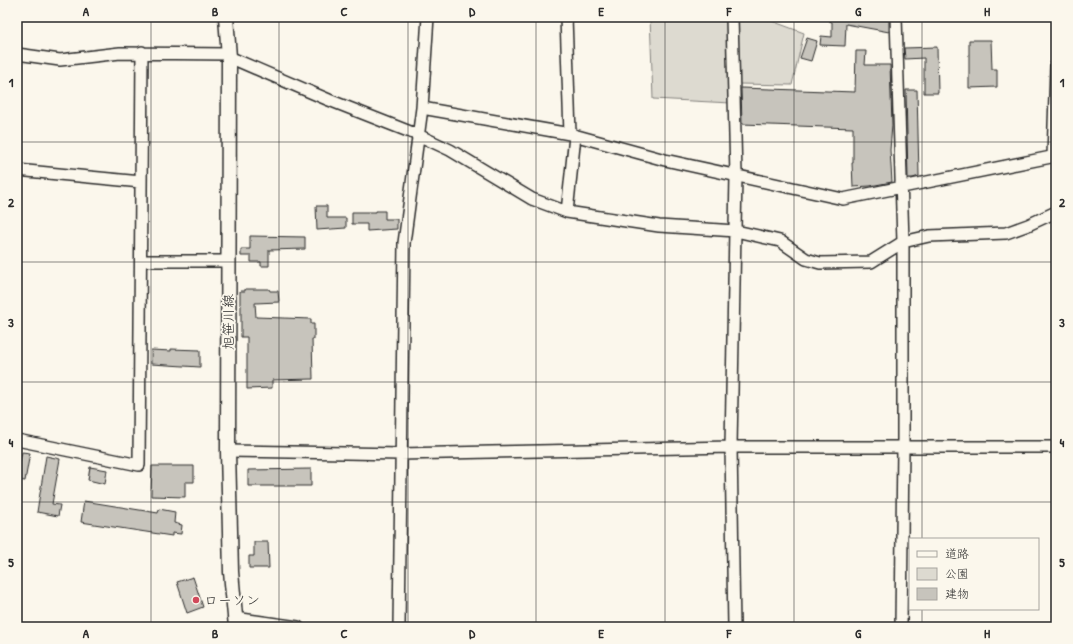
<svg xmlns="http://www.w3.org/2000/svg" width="1073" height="644" font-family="'Patrick Hand','Klee One',sans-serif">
<rect width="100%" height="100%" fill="#fbf7ec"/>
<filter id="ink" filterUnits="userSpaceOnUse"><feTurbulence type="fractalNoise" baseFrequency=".025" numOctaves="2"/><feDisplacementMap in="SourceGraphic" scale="8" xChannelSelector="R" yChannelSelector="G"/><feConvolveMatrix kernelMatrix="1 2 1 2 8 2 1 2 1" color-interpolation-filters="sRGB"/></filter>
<g filter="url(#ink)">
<path fill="#dddad0" stroke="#84827e" d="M650,17H707L728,20L731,103L653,99Z
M761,17L804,33L792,85L739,84L736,20Z"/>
<path fill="#c7c4bc" stroke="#2b2b2b" d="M830,17H879L889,19V32L846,24L845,46L820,45L821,36L832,37V22L829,21Z
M807,38L817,41L811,61L800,58Z
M969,40H991L992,69H997V87L969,88Z
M937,47L938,93H924V58L905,59L904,48Z
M856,51H866L865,65H890L892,125L890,150L892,182L870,186L853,187L852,163H853V128L742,124L741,88L855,92Z
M906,90H917L919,176L913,178H908Z
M316,206H327V218H346V228L317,230Z
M376,211H385V219H397V229L367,231V224H352V212H376Z
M250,236L305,237V249L269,250V266H261V262H251V256H241V249H250Z
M245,289H269L270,291H278L279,302L255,303L256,317L311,319V324H314V339H312L313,379L272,380V388L247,389V337H241V305H240V291H245Z
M171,349L200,350V367L151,364V350L171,351Z
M22,452L30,453L25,481L17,480V460L20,461Z
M46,456L60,459L52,504L60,505L58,516L37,512Z
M152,466H194V482H185V497L151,496Z
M90,467L107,470L105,484L88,480Z
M311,469V486H248V470Z
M84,501L158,513L159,509L175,512L174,523L182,525L181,534L172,533V536L81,522Z
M254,542H268L269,568H249V556H254Z
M193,577L203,607L187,613L177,582Z"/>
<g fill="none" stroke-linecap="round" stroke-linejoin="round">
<g stroke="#2b2b2b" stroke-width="14">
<path id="minor" d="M566,17L570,134
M732,17L736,175L731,447L734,627
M896,17L903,242V446L901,627
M17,54L60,60L120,53L229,54
M229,57L329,100L418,135L450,150L532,199L567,212L659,226L736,231L780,241L806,259L820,263L871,262L903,242L929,236L1006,233L1028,225L1056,212
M422,108L570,134L665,160L843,199L1056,156
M1053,156L1056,65
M17,170L141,182
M567,212L575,136
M141,261H229
M17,440L139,465L142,52
M228,451L400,454L731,447H1056
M235,618L298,627
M399,627L404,243L422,108L428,17"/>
</g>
<g stroke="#2b2b2b" stroke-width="17">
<path id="major" d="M226,17L229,57L228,451L231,572L236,627"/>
</g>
<use href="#minor" stroke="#fbf7ec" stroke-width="11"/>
<use href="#major" stroke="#fbf7ec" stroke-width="14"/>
</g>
</g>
<path fill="none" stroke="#2b2b2b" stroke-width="1" stroke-opacity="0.55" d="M151,17V627M279,17V627M408,17V627M536,17V627M665,17V627M794,17V627M922,17V539M17,142H1056M17,262H1056M17,382H1056M17,502H1056M922,609V627"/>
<circle fill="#d1495b" stroke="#fbf7ec" stroke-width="1.5" cx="196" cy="600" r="4"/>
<g text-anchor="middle" stroke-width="3.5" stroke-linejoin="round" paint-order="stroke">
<g font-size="14" fill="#2b2b2b" stroke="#fbf7ec">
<text transform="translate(228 322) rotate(-90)" y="5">旭笹川線</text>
</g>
<g font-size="14" fill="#2b2b2b" stroke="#fbf7ec" text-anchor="start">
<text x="204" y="605">ローソン</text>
</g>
</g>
<rect width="1073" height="644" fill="none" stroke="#fbf7ec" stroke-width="44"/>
<rect x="909" y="538" width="130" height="72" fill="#fbf7ec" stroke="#a8a59f"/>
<rect x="917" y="551" width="20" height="6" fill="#fbf7ec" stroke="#a8a59f"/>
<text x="945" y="558" font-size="12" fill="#2b2b2b">道路</text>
<rect x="917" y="568" width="20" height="12" fill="#dddad0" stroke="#a8a59f"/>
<text x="945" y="578" font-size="12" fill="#2b2b2b">公園</text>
<rect x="917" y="588" width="20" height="12" fill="#c7c4bc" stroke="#a8a59f"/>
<text x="945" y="598" font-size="12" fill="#2b2b2b">建物</text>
<rect x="22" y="22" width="1029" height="600" fill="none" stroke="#2b2b2b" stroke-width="1.5"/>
<g font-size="13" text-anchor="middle" font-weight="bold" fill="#2b2b2b">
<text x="86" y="16">A</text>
<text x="215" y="16">B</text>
<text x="344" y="16">C</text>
<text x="472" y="16">D</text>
<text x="601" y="16">E</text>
<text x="729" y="16">F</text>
<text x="858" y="16">G</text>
<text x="987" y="16">H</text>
<text x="11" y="87">1</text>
<text x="1062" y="87">1</text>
<text x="11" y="207">2</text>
<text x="1062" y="207">2</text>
<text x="11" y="327">3</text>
<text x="1062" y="327">3</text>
<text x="11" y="447">4</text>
<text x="1062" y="447">4</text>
<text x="11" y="567">5</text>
<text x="1062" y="567">5</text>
<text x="86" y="638">A</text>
<text x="215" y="638">B</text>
<text x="344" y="638">C</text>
<text x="472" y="638">D</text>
<text x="601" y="638">E</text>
<text x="729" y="638">F</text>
<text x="858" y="638">G</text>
<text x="987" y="638">H</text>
</g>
</svg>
